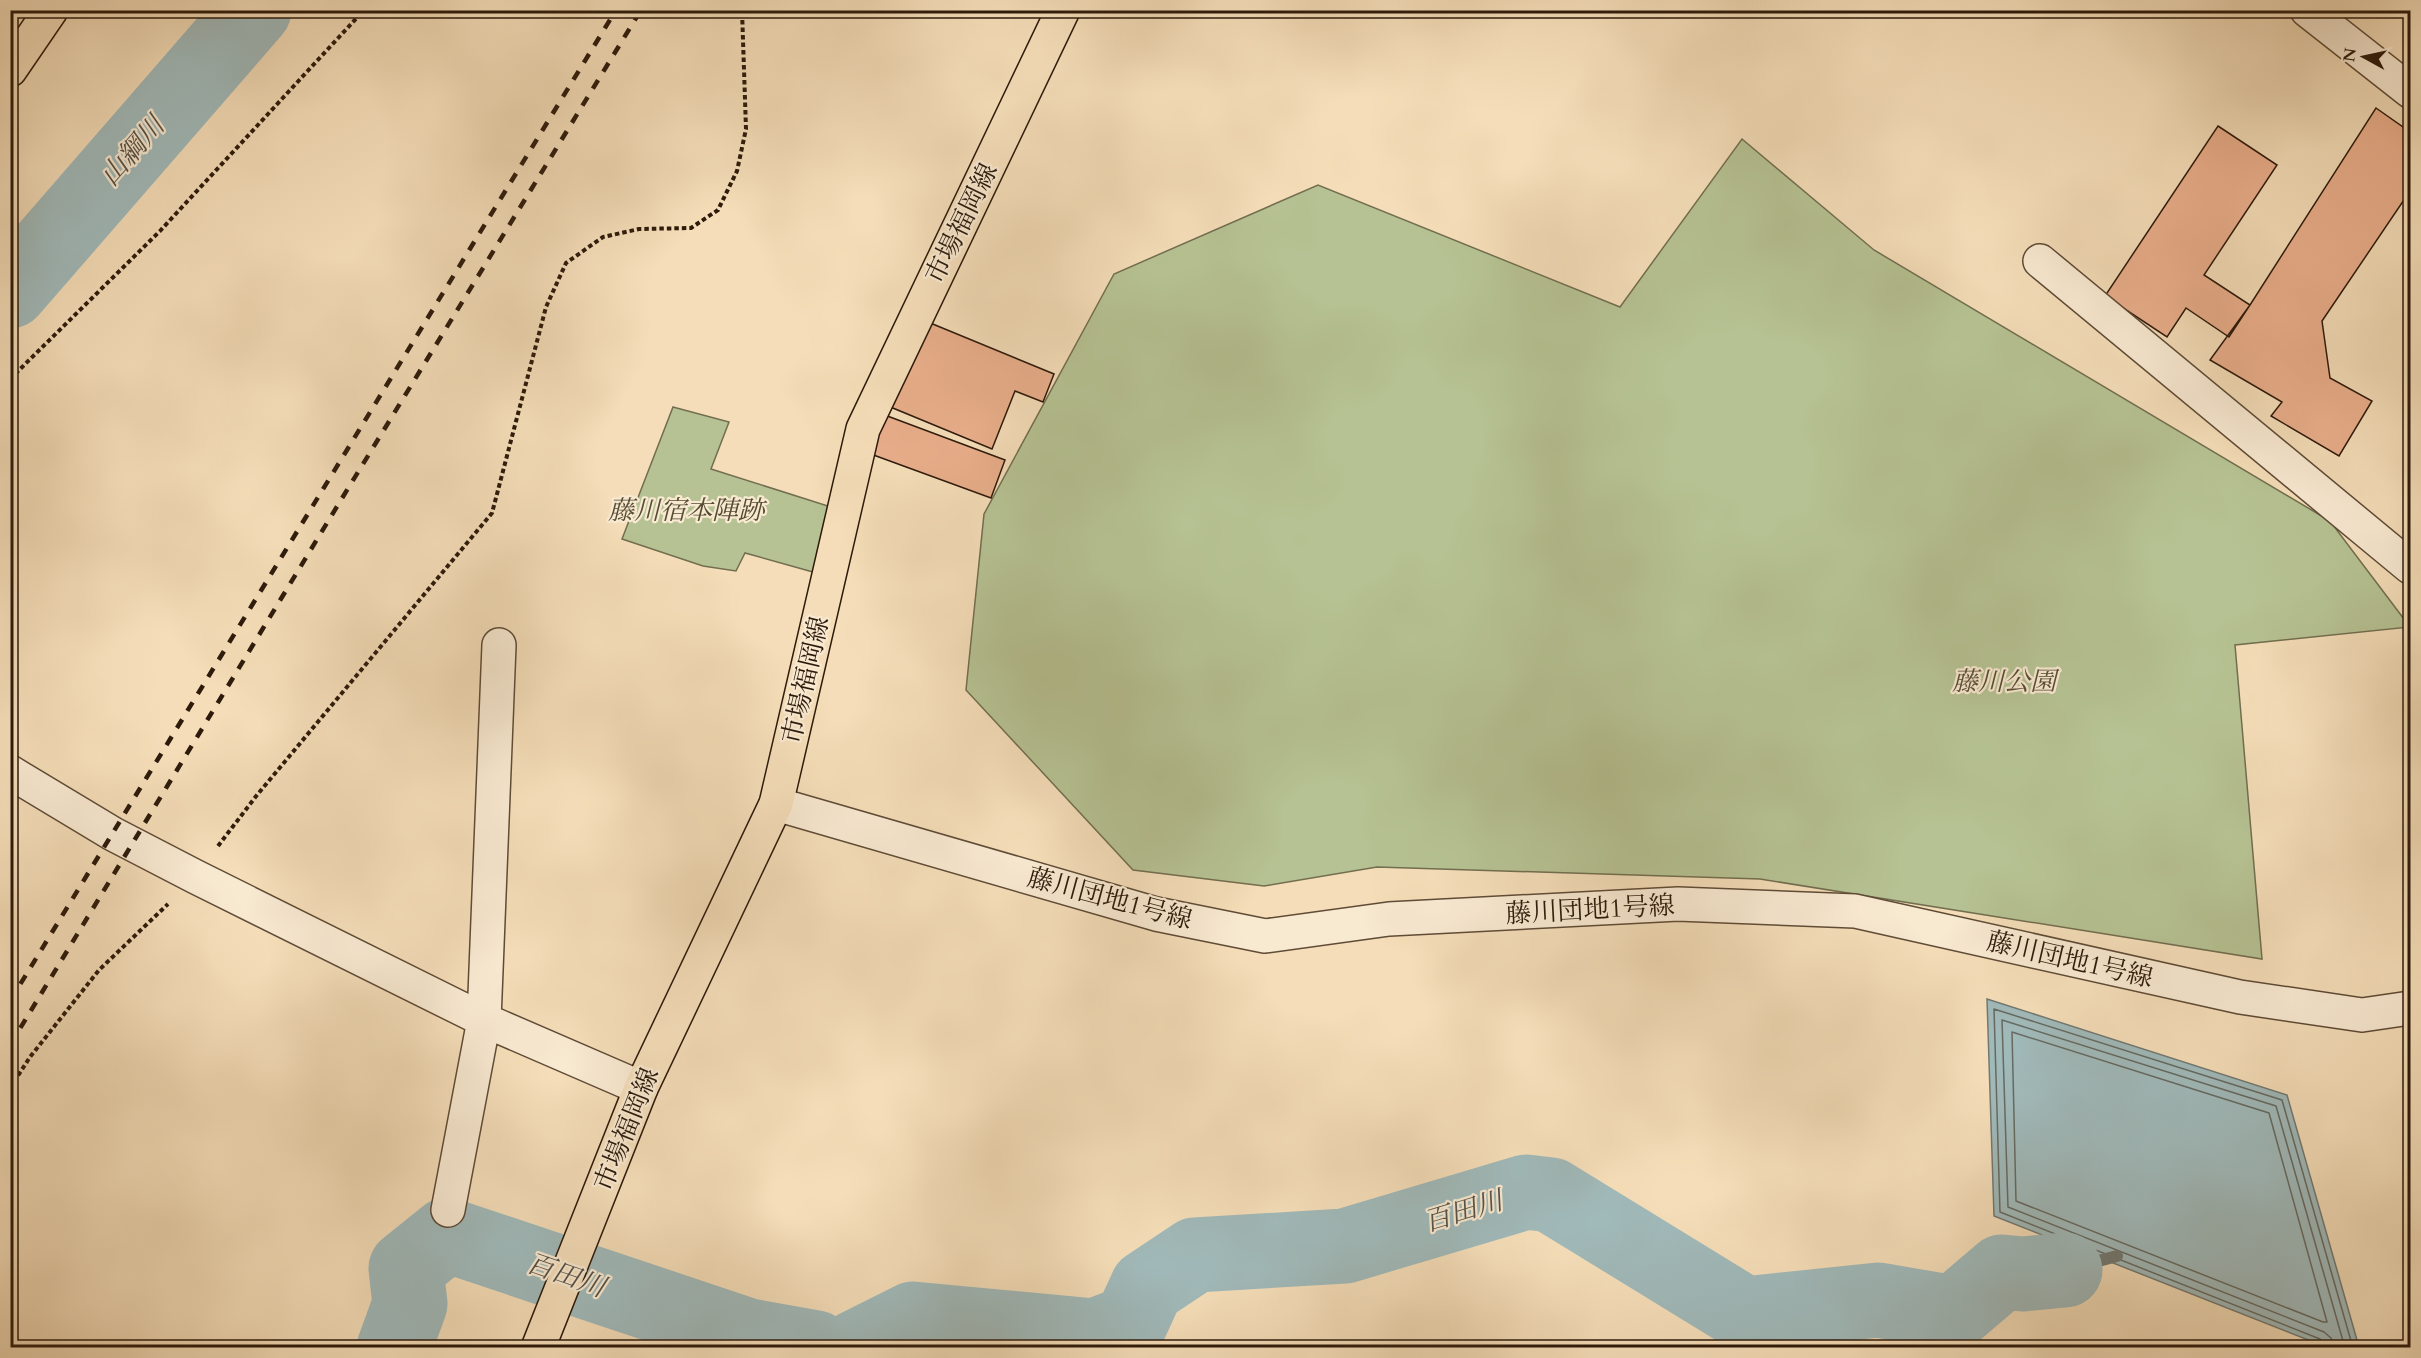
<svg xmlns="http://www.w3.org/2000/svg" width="2421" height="1358" font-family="Cardo,'Noto Serif JP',serif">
<rect width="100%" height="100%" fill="#f4ddb8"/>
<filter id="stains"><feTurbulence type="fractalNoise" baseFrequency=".00333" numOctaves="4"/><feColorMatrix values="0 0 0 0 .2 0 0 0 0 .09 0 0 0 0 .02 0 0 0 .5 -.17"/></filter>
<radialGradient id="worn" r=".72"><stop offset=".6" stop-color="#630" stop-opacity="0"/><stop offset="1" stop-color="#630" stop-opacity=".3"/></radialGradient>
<path fill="#b6c293" stroke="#726e4f" stroke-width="1.5" d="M1742,139L1874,250L2330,521L2410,627L2235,645L2262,959L1760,879L1377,867L1264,886L1133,870L966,690L984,514L1114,274L1318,185L1620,307Z
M673,407L729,422L711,469L831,507L813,572L745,553L736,571L703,566L622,539Z"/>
<path fill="#a0b9b9" stroke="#727973" stroke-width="1.5" d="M1987,999L2287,1095L2359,1347H2326L1994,1216Z"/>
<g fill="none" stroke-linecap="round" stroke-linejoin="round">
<path stroke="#666a62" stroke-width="1.5" d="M2012,1032L2269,1113L2327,1322H2323L2016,1201Z
M2325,1348L2324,1343L2320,1339L2000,1212L1994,1009L2282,1100L2353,1348
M2333,1348L2331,1338L2324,1332L2008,1207L2002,1020L2276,1106L2345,1348"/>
<path stroke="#727973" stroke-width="12" d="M2065,1270L2117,1256"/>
<path stroke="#a0b9b9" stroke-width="75" d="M10,291L254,10
M394,1348L410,1304L406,1268L447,1235L749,1336L816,1348
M855,1348L913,1319L1095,1336L1131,1322L1147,1287L1195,1255L1345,1246L1526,1192L1551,1195L1745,1314L1878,1300L1954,1313L2002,1272L2023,1274L2065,1270"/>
</g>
<path fill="#e9ae8b" stroke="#2d1a0b" stroke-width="1.5" d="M2376,108L2410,132V191L2322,321L2330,378L2372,401L2339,456L2271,416L2282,402L2210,360L2250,305Z
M2218,126L2277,165L2204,275L2250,305L2229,337L2186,308L2167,337L2105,296Z
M923,320L1054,374L1043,402L1015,391L992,449L888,406Z
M882,414L1005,460L991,498L868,453Z"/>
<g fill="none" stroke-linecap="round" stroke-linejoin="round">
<g stroke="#5f4b36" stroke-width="36">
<path id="minor" d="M2307,10L2410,91
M2040,261L2410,567
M10,772L113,834L196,877L484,1020L641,1088
M776,804L1156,914L1265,936L1389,919L1678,904L1855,911L2240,997L2362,1015L2410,1008
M448,1210L484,1020L499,645"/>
</g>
<g stroke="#2d1a0b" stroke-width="36">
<path id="major" d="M538,1348L641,1088L776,804L863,429L1063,10"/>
</g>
<g stroke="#2d1a0b" stroke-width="36">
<path id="highway" d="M10,70L51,10"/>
</g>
<path stroke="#2d1a0b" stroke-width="4" stroke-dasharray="4.5 3" stroke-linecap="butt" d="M10,379L160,231L364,10
M218,846L257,795L492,513L546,307L566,263L603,237L639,229L691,228L718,210L737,171L746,129L742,10
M10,1088L30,1057L99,970L168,904"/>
<use href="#minor" stroke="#f8e9d1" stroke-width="33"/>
<use href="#major" stroke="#f4ddb8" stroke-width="33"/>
<use href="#highway" stroke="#f4ddb8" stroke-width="33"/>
<path stroke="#2d1a0b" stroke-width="4.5" stroke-dasharray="10 10" stroke-linecap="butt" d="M10,1001L616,10
M10,1045L344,495L641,10"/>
</g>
<g text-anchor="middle" stroke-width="4.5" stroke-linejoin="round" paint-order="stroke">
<g font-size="26" fill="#2d1a0b" stroke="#f8e9d1">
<text transform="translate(961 223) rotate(-64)" y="9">市場福岡線</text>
<text transform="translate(805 680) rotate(-77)" y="9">市場福岡線</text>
<text transform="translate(1110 898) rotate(15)" y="9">藤川団地1号線</text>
<text transform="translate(1590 909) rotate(-3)" y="9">藤川団地1号線</text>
<text transform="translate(2070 959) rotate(13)" y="9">藤川団地1号線</text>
<text transform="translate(626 1129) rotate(-68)" y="9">市場福岡線</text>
</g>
<g font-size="26" font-style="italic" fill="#564c34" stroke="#f8e9d1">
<text x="686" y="519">藤川宿本陣跡</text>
<text x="2004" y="690">藤川公園</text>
</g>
<g font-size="27" font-style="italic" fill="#555248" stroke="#f8e9d1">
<text transform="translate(132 151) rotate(-49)" y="9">山綱川</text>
<text transform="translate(1463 1211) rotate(-17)" y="9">百田川</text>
<text transform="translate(566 1275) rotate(19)" y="9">百田川</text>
</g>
</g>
<rect width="2421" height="1358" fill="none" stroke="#f4ddb8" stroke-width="36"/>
<rect x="12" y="12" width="2397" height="1334" fill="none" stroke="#2d1a0b" stroke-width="3"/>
<rect x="18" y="18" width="2385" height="1322" fill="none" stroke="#2d1a0b" stroke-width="1.5"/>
<g transform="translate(2364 57) rotate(278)" stroke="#f8e9d1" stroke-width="4.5" paint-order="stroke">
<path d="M0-4.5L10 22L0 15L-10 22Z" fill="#2d1a0b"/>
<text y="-9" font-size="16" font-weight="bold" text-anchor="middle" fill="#2d1a0b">N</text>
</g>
<rect width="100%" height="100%" filter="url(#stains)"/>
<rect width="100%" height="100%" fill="url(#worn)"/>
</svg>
